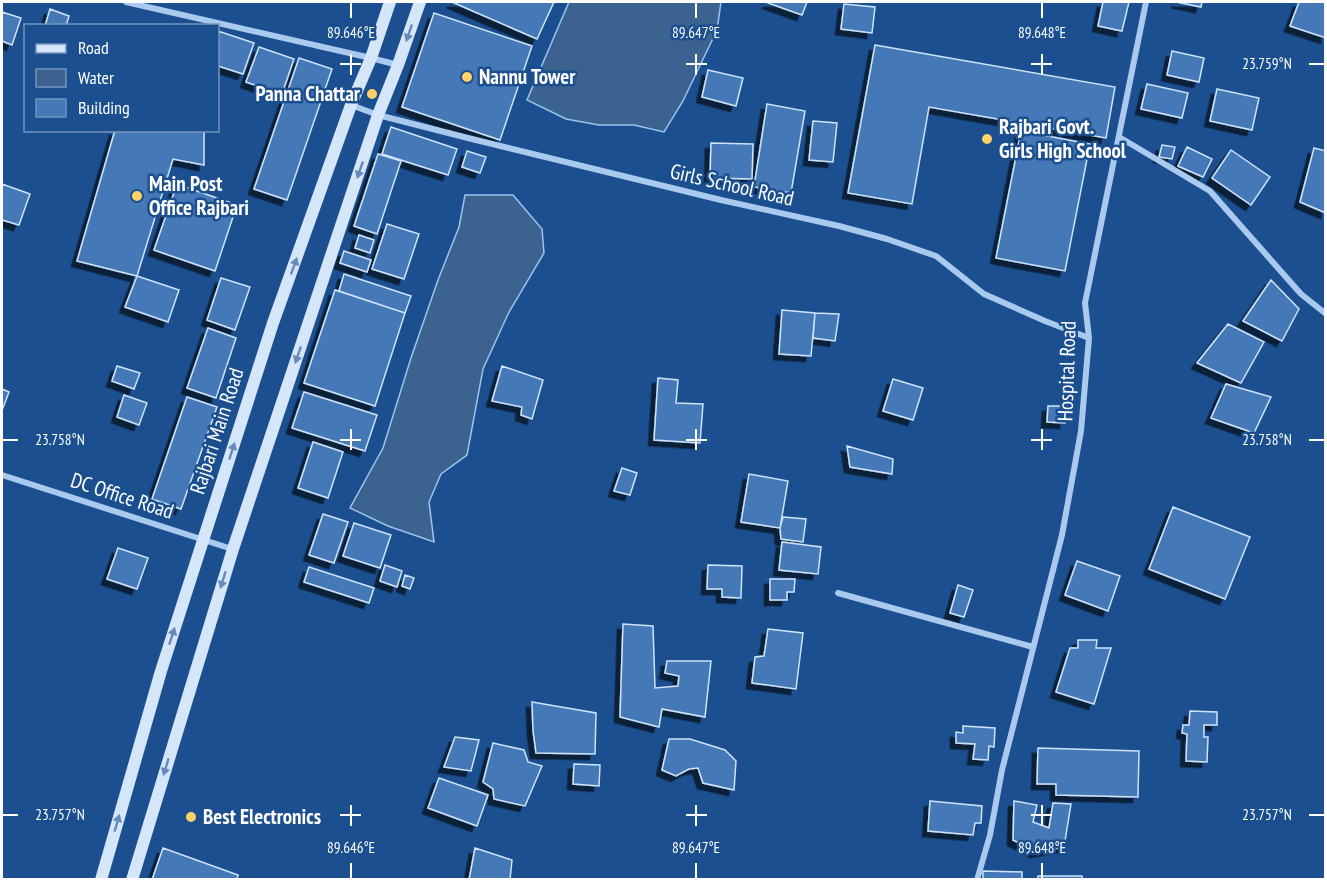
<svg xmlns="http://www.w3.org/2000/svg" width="1327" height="881" font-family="'PT Sans Narrow',sans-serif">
<defs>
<filter id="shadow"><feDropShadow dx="-5.5" dy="5.5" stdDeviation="0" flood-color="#0009"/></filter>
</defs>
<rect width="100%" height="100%" fill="#1b4f8f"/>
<path fill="#3c6290" stroke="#9cc4f0" stroke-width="1.5" d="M569,2H721L717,30L683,101L664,132L634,125H599L566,119L527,100Z
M465,195H513L542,229L544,253L509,312L483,369L467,455L441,474L429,502L434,542L388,526L350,508L383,448L411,358L438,280L459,227Z"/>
<path fill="#4478b7" stroke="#cfe3fa" stroke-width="1.5" filter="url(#shadow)" d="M452,2H554L537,39Z
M769,2H807L802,15L768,3Z
M1103,2H1129L1122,31L1098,26Z
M1176,2H1202L1201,7Z
M1299,2H1326V38L1290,26Z
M844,4L875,7L872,33L841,29Z
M50,9L69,16L66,26H45Z
M2,12L21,18L12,45L2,41Z
M434,13L532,46L500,140L402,107Z
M218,31L254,43L243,74L218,66Z
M875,45L1115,87L1106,138L929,107L912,204L848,193Z
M259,47L294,59L282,94L246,82Z
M1172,51L1204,58L1199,82L1167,75Z
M299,58L332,69L287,200L254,189Z
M708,70L743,78L736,106L702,97Z
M1147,84L1188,93L1182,118L1141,109Z
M1217,89L1259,98L1252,130L1210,121Z
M767,104L805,111L791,193L754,187Z
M813,121L837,123L833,162L809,160Z
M391,127L457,149L448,175L382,154Z
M115,130H204V165L173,159L137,276L77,261Z
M1021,131L1090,144L1065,271L996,258Z
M711,143L753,144L752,179L710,178Z
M1162,145L1175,147L1172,159L1159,157Z
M1187,147L1212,159L1203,177L1178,166Z
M1314,148L1326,151V213L1300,202Z
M1231,150L1270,177L1251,205L1212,178Z
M467,151L486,157L480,173L462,167Z
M378,154L401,161L377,234L354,226Z
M2,184L30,194L19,225L2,220Z
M177,184L237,205L215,271L154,250Z
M387,224L419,234L404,279L372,269Z
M359,235L374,240L370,253L355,248Z
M344,251L371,260L367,272L340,263Z
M344,274L411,296L405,313L339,291Z
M137,276L179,290L168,322L125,307Z
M221,278L250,287L235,330L207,320Z
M1271,280L1299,309L1282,341L1243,321Z
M335,290L405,313L375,406L304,383Z
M782,310L815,313L811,356L779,354Z
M815,313L839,314L835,341L813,338Z
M1228,324L1264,342L1241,383L1197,363Z
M208,328L236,338L216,398L187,388Z
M117,366L140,373L134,389L112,381Z
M502,366L543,380L532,419L521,415L522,407L492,401Z
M658,378L678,380L676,403L703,404L700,443L654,440Z
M893,379L923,388L913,420L883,411Z
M1226,384L1271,397L1254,433L1211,418Z
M2,389L9,392L3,408L2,407Z
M304,392L377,415L365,451L292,428Z
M124,395L147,403L139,425L117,417Z
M187,397L217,407L181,509L152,499Z
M1048,406H1066L1065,423L1047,422Z
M313,442L343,452L328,498L298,488Z
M847,446L893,459L892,474L850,467Z
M622,468L637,473L630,495L614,491Z
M749,474L788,481L780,528L741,522Z
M1173,507L1250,537L1225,599L1149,569Z
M323,514L348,522L334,563L309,555Z
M783,517L806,519L803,542L781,539L780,528Z
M354,523L391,535L380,568L343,556Z
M782,542L821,547L818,574L779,570Z
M118,548L148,558L137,589L107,579Z
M1077,561L1120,576L1108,611L1065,595Z
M385,565L402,571L397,587L380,581Z
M708,565L742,566L741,598L722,597V589H707Z
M309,567L374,588L369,603L304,582Z
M405,575L414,578L410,589L402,586Z
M770,579H795L794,592H787V600H770Z
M958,585L973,590L964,617L950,613Z
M623,624L653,626L655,688L678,686L679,676L665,673L667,661H711L705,717L662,709L659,727L620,717Z
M768,629L803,633L796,689L752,683L755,657L764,656Z
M1078,640H1097L1096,648H1111L1094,704L1056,692L1070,648H1078Z
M532,702L596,713L595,754L536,753L533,730Z
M1190,711L1217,712V725H1204V737H1208L1207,762L1186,761L1187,734L1182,733L1183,725H1189Z
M963,726L995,728L994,747L989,746L988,760L973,759L975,744L956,743V732L963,733Z
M455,737L479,740L471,771L444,767Z
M669,739H690L725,750L736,761L734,790L703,783L698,768L689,769L676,776L662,770Z
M493,743L524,750L528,762L542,766L525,806L494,799L493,789L483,782Z
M1038,748L1139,751L1138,797L1056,795V784H1037Z
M574,764L600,765L599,786L573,784Z
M439,778L488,795L477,826L428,808Z
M930,801L982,806L981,823H975L973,835L928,831Z
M1014,801L1037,805L1033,822L1049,828L1053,803L1071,804L1064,847L1036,852L1013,840Z
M163,848L238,875L237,880H152Z
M475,848L512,860L510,880H469Z
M983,871L1022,872V880H983Z
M1038,876H1082V880H1038Z"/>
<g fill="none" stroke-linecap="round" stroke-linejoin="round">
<path stroke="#a9c9ee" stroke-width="6" d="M126,2L371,58L398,65
M351,105L378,115L468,138L721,200L839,226L887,239L936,256L984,294L1045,321L1089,338
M1119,137L1210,191L1301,294L1326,314
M2,475L232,549
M838,593L1033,647
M977,880L990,835L1002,770L1062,535L1081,431L1089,338L1085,303L1146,2"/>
<path stroke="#d6e6fa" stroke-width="12" d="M101,880L161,671L273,323L351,105L371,58L390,2
M132,880L233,549L378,115L398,65L420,2"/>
</g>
<defs><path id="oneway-solid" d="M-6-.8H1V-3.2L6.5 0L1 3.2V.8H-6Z" transform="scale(1.5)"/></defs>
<g fill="#668bba">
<use href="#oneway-solid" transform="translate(409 33) rotate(109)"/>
<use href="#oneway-solid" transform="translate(360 170) rotate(109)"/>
<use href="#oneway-solid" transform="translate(294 266) rotate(-70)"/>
<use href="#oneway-solid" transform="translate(298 355) rotate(109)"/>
<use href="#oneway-solid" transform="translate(232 451) rotate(-72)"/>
<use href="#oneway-solid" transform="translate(223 580) rotate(107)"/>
<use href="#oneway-solid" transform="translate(172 636) rotate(-72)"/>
<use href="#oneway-solid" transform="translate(166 767) rotate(107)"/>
<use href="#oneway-solid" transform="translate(117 823) rotate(-74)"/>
</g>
<path fill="none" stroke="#fff" stroke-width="2" d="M351,3V18M696,3V18M1042,3V18M351,54V75M696,54V75M1042,54V75M340,64H361M686,64H707M1031,64H1052M1309,64H1324M351,429V450M696,429V450M1042,429V450M3,440H18M340,440H361M686,440H707M1031,440H1052M1309,440H1324M351,805V826M696,805V826M1042,805V826M3,815H18M340,815H361M686,815H707M1031,815H1052M1309,815H1324M351,863V878M696,863V878M1042,863V878"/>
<g fill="#ffd166" stroke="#1b4f8f" stroke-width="2">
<circle cx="467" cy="77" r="6"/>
<circle cx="372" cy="94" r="6"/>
<circle cx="987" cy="139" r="6"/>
<circle cx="137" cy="196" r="6"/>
<circle cx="191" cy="817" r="6"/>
</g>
<g text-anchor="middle" stroke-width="5" stroke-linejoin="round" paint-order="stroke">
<g font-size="21" font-weight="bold" fill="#fff" stroke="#1b4f8f" text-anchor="start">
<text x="479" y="84">Nannu Tower</text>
<text x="360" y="101" text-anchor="end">Panna Chattar</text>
<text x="999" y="134">Rajbari Govt.<tspan x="999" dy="24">Girls High School</tspan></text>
<text x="149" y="191">Main Post<tspan x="149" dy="24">Office Rajbari</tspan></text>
<text x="203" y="824">Best Electronics</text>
</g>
<g font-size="21" fill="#fff" stroke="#1b4f8f">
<text transform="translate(732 185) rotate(13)" y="7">Girls School Road</text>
<text transform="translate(1067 371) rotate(-88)" y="7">Hospital Road</text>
<text transform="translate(217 431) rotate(-72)" y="7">Rajbari Main Road</text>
<text transform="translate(122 496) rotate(18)" y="7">DC Office Road</text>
</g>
</g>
<g font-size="15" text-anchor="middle" fill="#fff" stroke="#1b4f8f" stroke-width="5" stroke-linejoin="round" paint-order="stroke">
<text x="351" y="38">89.646°E</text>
<text x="696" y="38">89.647°E</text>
<text x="1042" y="38">89.648°E</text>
<text x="1267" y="69">23.759°N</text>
<text x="60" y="445">23.758°N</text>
<text x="1267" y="445">23.758°N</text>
<text x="60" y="820">23.757°N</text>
<text x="1267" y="820">23.757°N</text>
<text x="351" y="853">89.646°E</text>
<text x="696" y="853">89.647°E</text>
<text x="1042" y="853">89.648°E</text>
</g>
<rect width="1327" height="881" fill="none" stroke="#ffffff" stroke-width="6"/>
<rect x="24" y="24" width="195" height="108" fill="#1b4f8f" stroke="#7695bc" stroke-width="1.5"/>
<rect x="36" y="44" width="30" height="9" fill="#d6e6fa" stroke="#7695bc" stroke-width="1.5"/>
<text x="78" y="54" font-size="18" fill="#ffffff">Road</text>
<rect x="36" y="69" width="30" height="18" fill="#3c6290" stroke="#7695bc" stroke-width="1.5"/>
<text x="78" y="84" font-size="18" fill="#ffffff">Water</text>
<rect x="36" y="99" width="30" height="18" fill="#4478b7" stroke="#7695bc" stroke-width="1.5"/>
<text x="78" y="114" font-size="18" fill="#ffffff">Building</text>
</svg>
